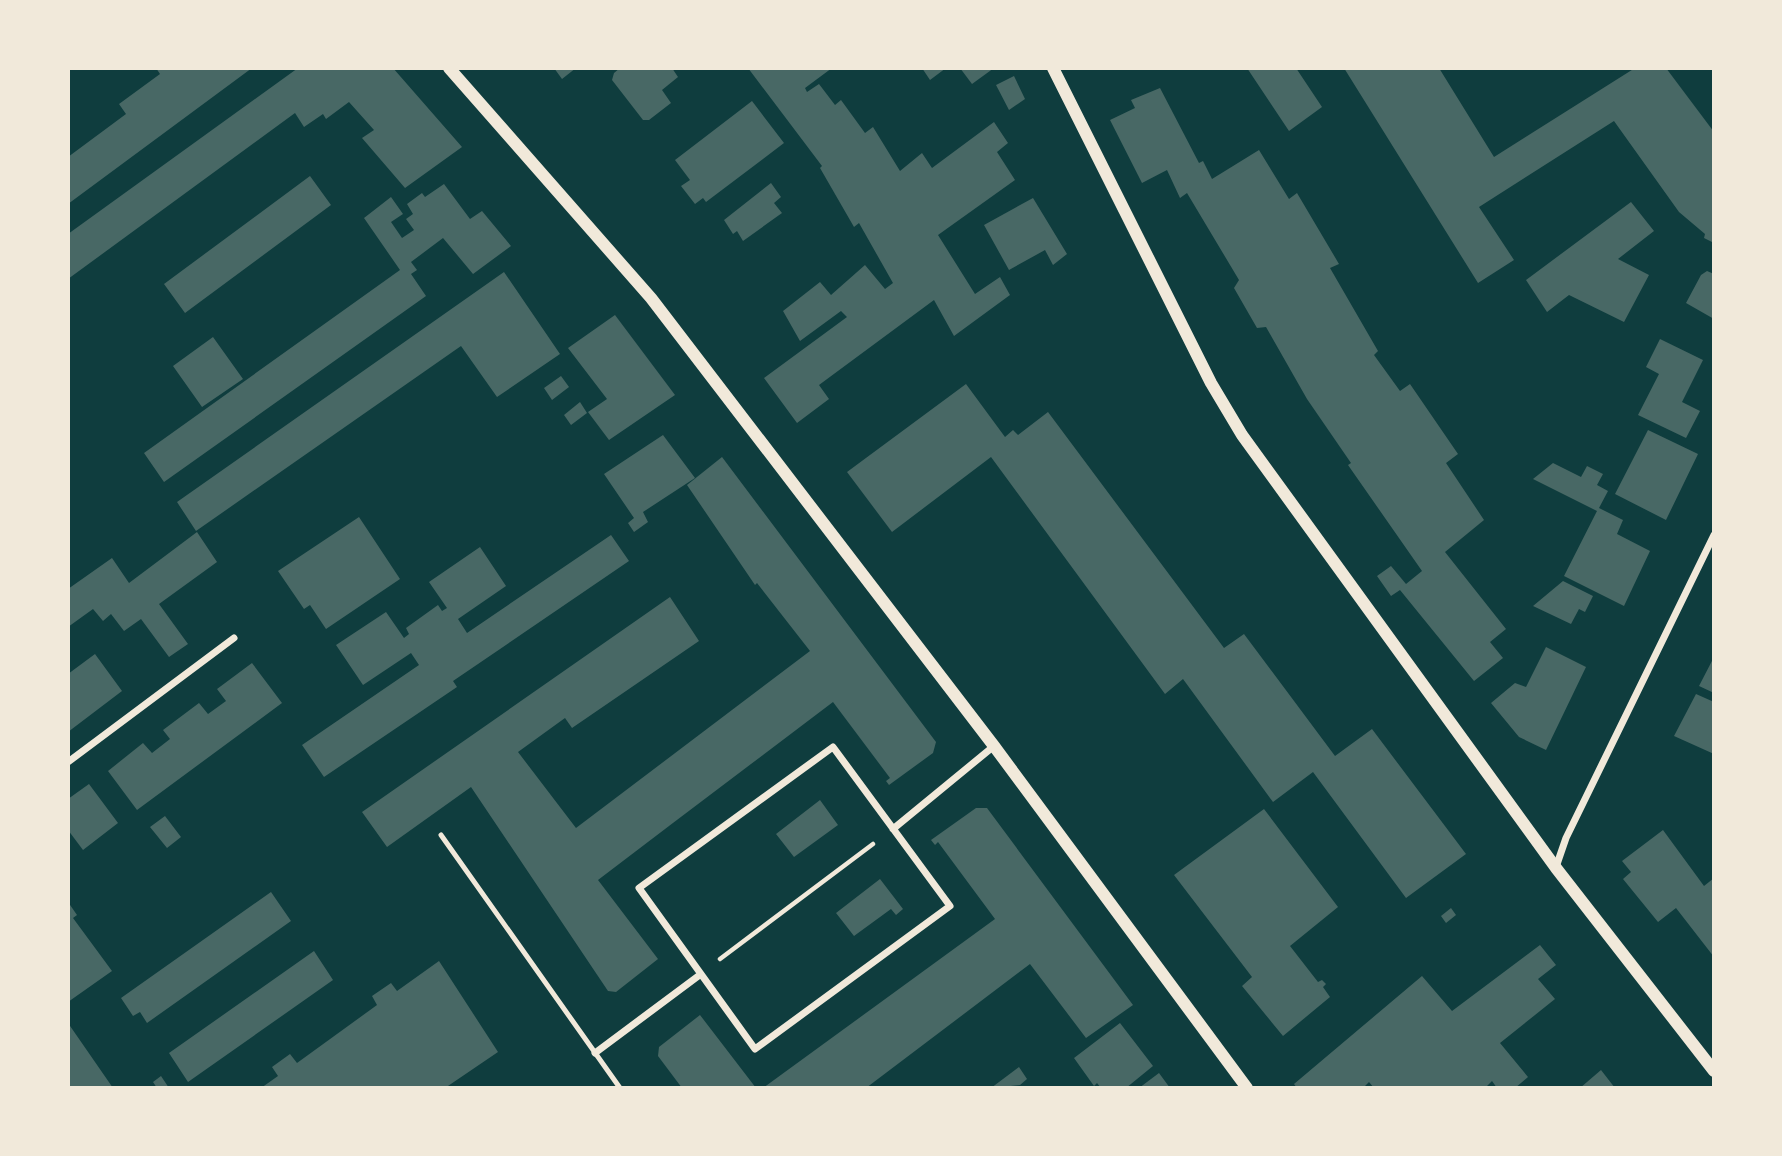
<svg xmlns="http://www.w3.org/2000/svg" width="1782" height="1156" font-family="'Roboto Serif',serif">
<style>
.building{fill:#486865}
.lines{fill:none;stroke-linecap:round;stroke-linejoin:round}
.path{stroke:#f1e9da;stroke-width:4.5}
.service{stroke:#f1e9da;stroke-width:5}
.minor{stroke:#f1e9da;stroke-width:7}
.tertiary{stroke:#f1e9da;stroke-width:12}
</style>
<rect width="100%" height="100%" fill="#0f3d3e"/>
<path class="building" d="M 156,68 L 252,68 L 68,204 L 68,157 L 126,114 L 119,104 L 160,74 Z
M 298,68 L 393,68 L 462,147 L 405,188 L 362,138 L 374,130 L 349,102 L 326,119 L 323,114 L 304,127 L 295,113 L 68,279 L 68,234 Z
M 554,68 L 576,68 L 562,79 Z
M 620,68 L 672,68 L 678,77 L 662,90 L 671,103 L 649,120 L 643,120 L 612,80 L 614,73 Z
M 748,68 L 832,68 L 805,88 L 807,92 L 819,84 L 835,105 L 841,100 L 865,133 L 873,127 L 900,171 L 922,153 L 932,168 L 994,122 L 1008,143 L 997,152 L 1015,180 L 938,235 L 975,294 L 1000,277 L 1010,295 L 954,336 L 934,300 L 819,385 L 829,399 L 797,423 L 764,378 L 847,317 L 841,311 L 800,341 L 783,311 L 820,282 L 831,295 L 865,265 L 885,289 L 893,283 L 859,223 L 854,227 L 820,168 L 822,166 Z
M 922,68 L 946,68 L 930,80 Z
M 960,68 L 994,68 L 972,84 Z
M 1247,68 L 1296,68 L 1322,107 L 1289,131 Z
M 1344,68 L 1439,68 L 1494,157 L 1635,68 L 1666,68 L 1714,132 L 1714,243 L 1704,238 L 1705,234 L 1679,212 L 1614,121 L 1479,207 L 1514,260 L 1478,283 Z
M 1014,76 L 1025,99 L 1009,110 L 996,85 Z
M 1160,88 L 1199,163 L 1203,161 L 1212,179 L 1259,150 L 1289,199 L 1297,193 L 1339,264 L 1330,268 L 1378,351 L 1374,355 L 1400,391 L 1410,384 L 1458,454 L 1446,463 L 1484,520 L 1445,552 L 1506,629 L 1490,642 L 1503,658 L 1474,681 L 1400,590 L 1391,596 L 1377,576 L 1391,566 L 1406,584 L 1422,571 L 1348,465 L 1351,463 L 1307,399 L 1266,327 L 1257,328 L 1234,288 L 1239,280 L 1187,193 L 1180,198 L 1167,170 L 1142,183 L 1110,120 L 1135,108 L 1131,100 Z
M 752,101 L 784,143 L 706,202 L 703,198 L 695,204 L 681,186 L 690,180 L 675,160 Z
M 310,176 L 331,205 L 185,313 L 164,284 Z
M 771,183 L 781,197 L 774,203 L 782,213 L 743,241 L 737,231 L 733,234 L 724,220 Z
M 444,184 L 470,219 L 482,211 L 511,246 L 473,274 L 443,238 L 411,262 L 417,270 L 411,274 L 426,296 L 164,482 L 144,453 L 400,270 L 364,218 L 391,197 L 403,214 L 391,222 L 402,238 L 414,230 L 406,219 L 413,214 L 407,204 L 422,193 L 425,197 Z
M 1033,198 L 1067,254 L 1053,265 L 1045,250 L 1009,270 L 984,225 Z
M 1631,202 L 1654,231 L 1618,259 L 1649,275 L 1624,322 L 1569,295 L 1547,312 L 1526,280 Z
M 1707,271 L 1714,274 L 1714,319 L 1686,303 L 1701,275 Z
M 504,272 L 560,354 L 497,397 L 461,346 L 196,531 L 177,502 Z
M 615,315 L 675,395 L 609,440 L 588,412 L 607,399 L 568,348 Z
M 213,337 L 243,379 L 202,407 L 173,366 Z
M 1660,339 L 1703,360 L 1682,402 L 1700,411 L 1686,438 L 1638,415 L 1659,374 L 1646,367 Z
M 561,376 L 569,387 L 552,400 L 544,388 Z
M 966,384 L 1005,437 L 1013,430 L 1018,435 L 1048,412 L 1224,648 L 1244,634 L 1335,756 L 1372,729 L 1466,854 L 1406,898 L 1313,772 L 1273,802 L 1183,679 L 1165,694 L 991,457 L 892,532 L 847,472 Z
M 580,402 L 587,413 L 571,425 L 564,415 Z
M 1648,430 L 1698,454 L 1666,520 L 1615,494 Z
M 663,435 L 695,478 L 643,512 L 648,522 L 634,532 L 628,523 L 634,518 L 604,474 Z
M 722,457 L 936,742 L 933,753 L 889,785 L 886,781 L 890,778 L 833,702 L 669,826 L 598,880 L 658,959 L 616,992 L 608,991 L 471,787 L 387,847 L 362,812 L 670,597 L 699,641 L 572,728 L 565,718 L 518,752 L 576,828 L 810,651 L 757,583 L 755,585 L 687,485 Z
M 1553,463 L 1581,477 L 1587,466 L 1603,474 L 1597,485 L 1608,491 L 1599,508 L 1623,520 L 1617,534 L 1650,551 L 1624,606 L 1564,576 L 1597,511 L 1533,479 Z
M 359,517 L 400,579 L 326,629 L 310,605 L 304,609 L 278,571 Z
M 197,532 L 217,562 L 159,604 L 188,644 L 169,657 L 141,619 L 124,631 L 111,614 L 103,621 L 93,609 L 68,627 L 68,589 L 112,558 L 129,583 Z
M 611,535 L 629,561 L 453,681 L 457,687 L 324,777 L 302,745 L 419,665 L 411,653 L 363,685 L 336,645 L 386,612 L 404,638 L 409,634 L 406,628 L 438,605 L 442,611 L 447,608 L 429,582 L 480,547 L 506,586 L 458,619 L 467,633 Z
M 1563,581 L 1593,596 L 1585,612 L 1579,609 L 1571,624 L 1533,606 Z
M 1546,647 L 1586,667 L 1546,750 L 1519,737 L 1491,703 L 1515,683 L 1526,687 Z
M 95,654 L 122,691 L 68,732 L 68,674 Z
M 1714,657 L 1714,693 L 1699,686 Z
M 252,663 L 282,703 L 137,810 L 108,771 L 143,743 L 152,753 L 170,739 L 163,730 L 199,703 L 208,714 L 226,701 L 217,689 Z
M 1696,694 L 1714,702 L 1714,754 L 1674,736 Z
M 89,784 L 118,823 L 83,850 L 68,830 L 68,799 Z
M 820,800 L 838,825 L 794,857 L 776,834 Z
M 976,808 L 987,808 L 1133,1005 L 1086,1038 L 1030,964 L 866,1088 L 763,1088 L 995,919 L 938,842 L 935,845 L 931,840 Z
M 1264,809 L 1338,907 L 1290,946 L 1318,982 L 1322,980 L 1326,984 L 1323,987 L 1330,997 L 1283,1036 L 1242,986 L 1252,977 L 1174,875 Z
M 165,816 L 181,837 L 167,848 L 150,827 Z
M 1663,830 L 1704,886 L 1714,878 L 1714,957 L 1676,908 L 1658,922 L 1623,879 L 1631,872 L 1622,861 Z
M 880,879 L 903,909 L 896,915 L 891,909 L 854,936 L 836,913 Z
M 271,892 L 291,921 L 147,1023 L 140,1012 L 133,1016 L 121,998 Z
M 68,902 L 77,915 L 73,918 L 112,971 L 68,1002 Z
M 1451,908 L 1456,915 L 1446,923 L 1441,916 Z
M 1540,945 L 1556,965 L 1538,979 L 1555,999 L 1500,1043 L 1528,1077 L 1515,1088 L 1497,1088 L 1492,1081 L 1485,1088 L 1374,1088 L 1369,1082 L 1363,1088 L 1297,1088 L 1294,1084 L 1422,976 L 1452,1011 Z
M 314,951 L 333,980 L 188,1082 L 169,1053 Z
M 439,961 L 498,1052 L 445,1088 L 261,1088 L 278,1076 L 272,1067 L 290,1054 L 297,1063 L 377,1005 L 372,996 L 391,983 L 397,991 Z
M 700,1015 L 756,1088 L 682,1088 L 658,1056 L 659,1047 Z
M 68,1023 L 113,1088 L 68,1088 Z
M 1120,1023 L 1153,1066 L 1126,1088 L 1101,1088 L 1097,1083 L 1094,1086 L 1074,1058 Z
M 1019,1067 L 1027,1079 L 1020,1085 L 991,1088 Z
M 1601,1070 L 1615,1088 L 1580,1088 Z
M 1159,1073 L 1170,1088 L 1139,1088 Z
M 161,1076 L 169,1088 L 157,1088 L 153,1082 Z"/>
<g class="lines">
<path class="path" d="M 720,959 L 873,844"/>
<path class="service" d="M 441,835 L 620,1088"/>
<path class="minor" d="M 833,747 L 950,906 L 755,1049 L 639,888 Z
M 68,762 L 234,638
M 893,829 L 994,746
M 1556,867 L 1566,838 L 1714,535
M 595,1053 L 701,974"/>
<path class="tertiary" d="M 449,68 L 651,298 L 994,746 L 1247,1088
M 1053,68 L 1211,383 L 1242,435 L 1556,868 L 1714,1071"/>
</g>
<rect width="1782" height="1156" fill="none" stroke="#f1e9da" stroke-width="140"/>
</svg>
